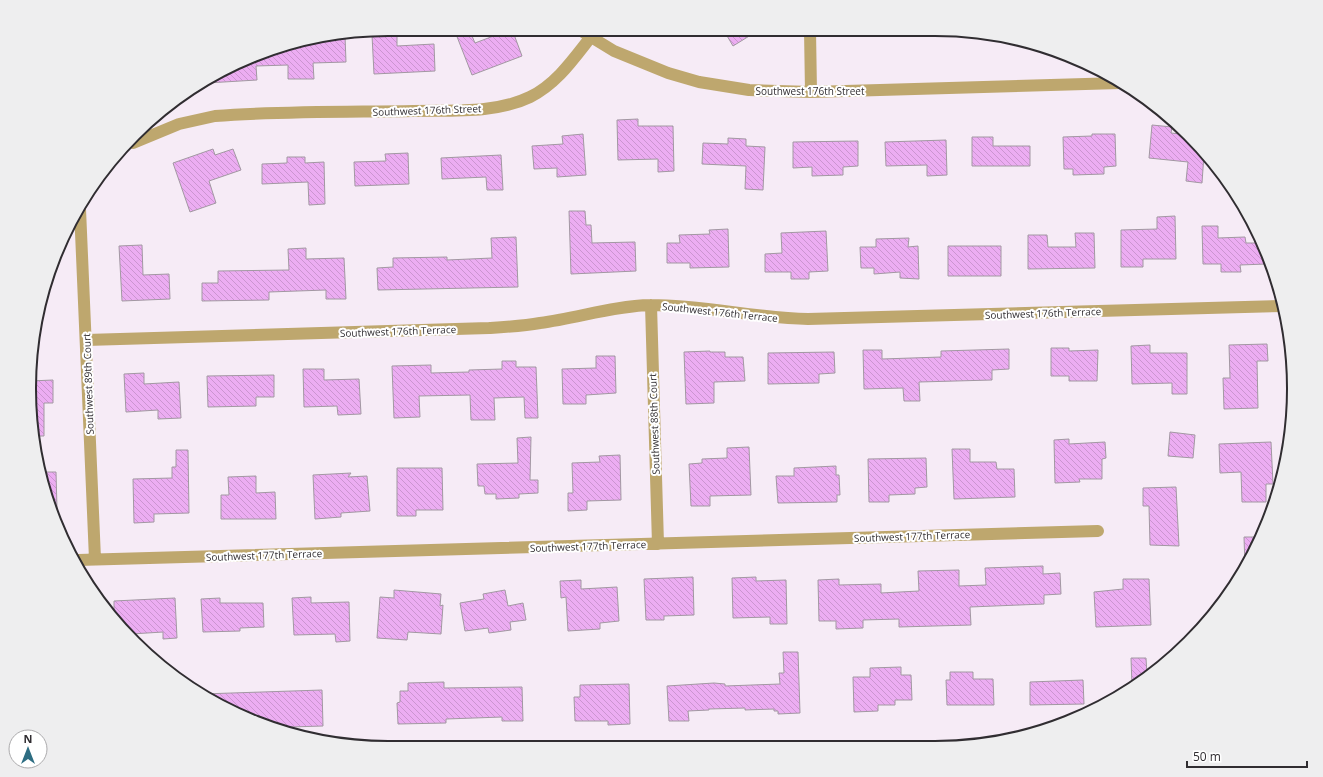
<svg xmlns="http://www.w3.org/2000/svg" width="1323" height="777" font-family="'Open Sans',sans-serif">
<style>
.building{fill:url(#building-back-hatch);stroke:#a298a2}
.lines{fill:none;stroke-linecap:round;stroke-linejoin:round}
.minor{stroke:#bea76e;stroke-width:12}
.labels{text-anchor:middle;stroke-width:4;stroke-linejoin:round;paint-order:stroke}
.street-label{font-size:10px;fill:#302d31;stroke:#fff}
.rim{fill:none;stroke:#302d31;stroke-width:2}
</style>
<defs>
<pattern id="building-back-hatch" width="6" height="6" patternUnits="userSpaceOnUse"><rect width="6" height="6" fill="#ecadf2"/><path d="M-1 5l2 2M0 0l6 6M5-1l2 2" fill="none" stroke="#cb95d0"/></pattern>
</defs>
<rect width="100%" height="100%" fill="#f6ebf6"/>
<path class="building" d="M 454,29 L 469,29 L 475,43 L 512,29 L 522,56 L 472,75 Z
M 723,29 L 739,29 L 759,30 L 733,46 Z
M 397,34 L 397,46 L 434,44 L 435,71 L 374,74 L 372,35 Z
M 345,36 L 346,62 L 313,63 L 314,79 L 288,79 L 288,65 L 256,66 L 257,80 L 207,83 L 273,48 Z
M 638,119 L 638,126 L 673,126 L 674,171 L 658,172 L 658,159 L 618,160 L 617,120 Z
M 1152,125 L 1172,127 L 1171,133 L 1189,135 L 1204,154 L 1202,183 L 1186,181 L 1188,162 L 1149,158 Z
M 583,134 L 586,175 L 557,177 L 557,168 L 534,169 L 532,146 L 563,144 L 562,136 Z
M 1092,134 L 1115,134 L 1116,166 L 1104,167 L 1104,174 L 1073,175 L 1073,169 L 1064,169 L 1063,137 L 1092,136 Z
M 972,137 L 993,137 L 993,146 L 1030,146 L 1030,166 L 972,166 Z
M 728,138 L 746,139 L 746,146 L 765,147 L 763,190 L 745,189 L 746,166 L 702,164 L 703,143 L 728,144 Z
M 946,140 L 947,175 L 927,176 L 927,165 L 886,166 L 885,142 Z
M 858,141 L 858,166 L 843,167 L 843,175 L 812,176 L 812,167 L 793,168 L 793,142 Z
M 213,149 L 215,155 L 233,149 L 241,170 L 209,181 L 216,203 L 190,212 L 173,163 Z
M 408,153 L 409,184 L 355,186 L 354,162 L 386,161 L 385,154 Z
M 501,155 L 503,190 L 487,190 L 486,177 L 442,179 L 441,158 Z
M 287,157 L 305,157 L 305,163 L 324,162 L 325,204 L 309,205 L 308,182 L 262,184 L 262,164 L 287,163 Z
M 569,211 L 585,211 L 586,225 L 591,225 L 592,243 L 635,242 L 636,271 L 571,274 Z
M 1175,216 L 1176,259 L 1143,259 L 1143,267 L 1121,267 L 1121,230 L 1157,229 L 1157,217 Z
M 1202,226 L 1218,226 L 1218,238 L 1245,237 L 1246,243 L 1262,243 L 1265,248 L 1266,264 L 1240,265 L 1241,272 L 1221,272 L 1221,264 L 1203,264 Z
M 728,229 L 729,267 L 690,268 L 690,263 L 667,263 L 667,243 L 680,243 L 679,235 L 710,234 L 709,230 Z
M 826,231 L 828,271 L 809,272 L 809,279 L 791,279 L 791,272 L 765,272 L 765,254 L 782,253 L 781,233 Z
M 1075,233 L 1094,233 L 1095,268 L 1028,269 L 1028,235 L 1047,235 L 1048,247 L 1076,247 Z
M 516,237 L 518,287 L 378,290 L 377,268 L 393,267 L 393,258 L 447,257 L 447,260 L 492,258 L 491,238 Z
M 909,238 L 908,247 L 918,246 L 919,279 L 900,278 L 900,272 L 874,274 L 874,268 L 861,268 L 860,247 L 876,247 L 876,239 Z
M 142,245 L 143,275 L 169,274 L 170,299 L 122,301 L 119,246 Z
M 948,246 L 1001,246 L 1001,276 L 948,276 Z
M 306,248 L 306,259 L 344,258 L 346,299 L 326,299 L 326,290 L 269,292 L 269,300 L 202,301 L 202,283 L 218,283 L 218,271 L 289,270 L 288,249 Z
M 1267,344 L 1268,361 L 1257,361 L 1258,408 L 1224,409 L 1223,378 L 1230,378 L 1229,345 Z
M 1150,345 L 1150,353 L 1187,353 L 1187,394 L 1172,394 L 1172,383 L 1132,384 L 1131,346 Z
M 1051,348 L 1069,348 L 1069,351 L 1098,350 L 1097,381 L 1069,381 L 1069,376 L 1051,376 Z
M 1009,349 L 1009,369 L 992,370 L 992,380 L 919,382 L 920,401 L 904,401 L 903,388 L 864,389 L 863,350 L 882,350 L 882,359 L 941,357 L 941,351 Z
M 710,351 L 710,352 L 725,352 L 725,357 L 743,357 L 745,381 L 714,382 L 714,403 L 686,404 L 684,352 Z
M 834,352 L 835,373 L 819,374 L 819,383 L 768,384 L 768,353 Z
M 596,356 L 615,356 L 616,393 L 586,395 L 586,404 L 563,404 L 562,369 L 596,368 Z
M 502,361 L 516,361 L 516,367 L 536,367 L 538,418 L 525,418 L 524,397 L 494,398 L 495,420 L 471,420 L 470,395 L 419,396 L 420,417 L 394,418 L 392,366 L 431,365 L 431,373 L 469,372 L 469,370 L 502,369 Z
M 303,369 L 324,369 L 324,380 L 359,379 L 361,414 L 338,415 L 337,406 L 304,407 Z
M 144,373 L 144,384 L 179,382 L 181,418 L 158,419 L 158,410 L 126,412 L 124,374 Z
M 274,375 L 274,397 L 256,397 L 256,406 L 208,407 L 207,376 Z
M 53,380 L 53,403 L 44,403 L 44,436 L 37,436 L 29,389 L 30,381 Z
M 1170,432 L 1195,435 L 1193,458 L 1168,456 Z
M 531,437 L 530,480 L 538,480 L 538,493 L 519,494 L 519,498 L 496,499 L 496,494 L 485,494 L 484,486 L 478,486 L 477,464 L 518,463 L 517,438 Z
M 1069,439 L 1069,444 L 1105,442 L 1106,458 L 1102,459 L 1102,479 L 1079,479 L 1080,482 L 1055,483 L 1054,440 Z
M 1271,442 L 1273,484 L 1266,484 L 1266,502 L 1242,502 L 1241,472 L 1220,473 L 1219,444 Z
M 749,447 L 751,495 L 710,496 L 710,506 L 691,506 L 689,464 L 702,463 L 702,459 L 727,458 L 727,448 Z
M 952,449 L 970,449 L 970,462 L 996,462 L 997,469 L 1014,469 L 1015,497 L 954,499 Z
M 176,450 L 188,450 L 189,513 L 154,514 L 154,522 L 134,523 L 133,479 L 172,478 L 172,467 L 176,467 Z
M 620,455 L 621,500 L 587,501 L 587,510 L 568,511 L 568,493 L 573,493 L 572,463 L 600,462 L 599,456 Z
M 926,458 L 927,487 L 915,488 L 915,494 L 889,495 L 889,502 L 869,502 L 868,459 Z
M 836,466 L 836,475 L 839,475 L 840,495 L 837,495 L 837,502 L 778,503 L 776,476 L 794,476 L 794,468 Z
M 397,468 L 442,468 L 443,510 L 416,510 L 416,516 L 397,516 Z
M 43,472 L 56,472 L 57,509 L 51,510 L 48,504 Z
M 351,473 L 348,477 L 367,476 L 370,511 L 341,513 L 341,517 L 315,519 L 313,475 Z
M 256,476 L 256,493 L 275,492 L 276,519 L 221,519 L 221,495 L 229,495 L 228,477 Z
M 1176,487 L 1179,546 L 1150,545 L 1149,506 L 1143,506 L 1143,488 Z
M 1244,537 L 1261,537 L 1245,567 Z
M 1043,566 L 1043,574 L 1060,573 L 1061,594 L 1044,595 L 1044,604 L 970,607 L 971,625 L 899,627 L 899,619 L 863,620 L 863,628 L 836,629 L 836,621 L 819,621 L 818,580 L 839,579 L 839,585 L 881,584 L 881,593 L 919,591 L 918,571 L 959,570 L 959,586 L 986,585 L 985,568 Z
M 693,577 L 694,615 L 664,616 L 664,620 L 646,620 L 644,579 Z
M 756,577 L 756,581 L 786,580 L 787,624 L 770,624 L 770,617 L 733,618 L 732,578 Z
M 1123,579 L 1149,579 L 1151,625 L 1096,627 L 1094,592 L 1123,589 Z
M 581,580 L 581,589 L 617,587 L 619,621 L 600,623 L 600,629 L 568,631 L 566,597 L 561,598 L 560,581 Z
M 394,590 L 441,594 L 440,606 L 443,605 L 441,634 L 408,632 L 407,640 L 377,638 L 380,597 L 394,598 Z
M 505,590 L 508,606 L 523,603 L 526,620 L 510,622 L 511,630 L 489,633 L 488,628 L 465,631 L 460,603 L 484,599 L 483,594 Z
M 311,597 L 311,603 L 349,602 L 350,641 L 336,642 L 335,634 L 294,635 L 292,598 Z
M 175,598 L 177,638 L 163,639 L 163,632 L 131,634 L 114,618 L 114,601 Z
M 220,598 L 220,603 L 263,603 L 264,627 L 240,628 L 240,631 L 203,632 L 201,599 Z
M 783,652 L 798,652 L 800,713 L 778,714 L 778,711 L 774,711 L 774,709 L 745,710 L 745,708 L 709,709 L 709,710 L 688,711 L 689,721 L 669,721 L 667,686 L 714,683 L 725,684 L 725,686 L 780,684 L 779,673 L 784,673 Z
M 1131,658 L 1146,658 L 1147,675 L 1132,686 Z
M 901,667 L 901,675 L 911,675 L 912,700 L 895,700 L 895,705 L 878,705 L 878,711 L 854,712 L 853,677 L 870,677 L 870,668 Z
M 950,672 L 973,672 L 973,679 L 993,679 L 994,705 L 947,705 L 946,680 L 950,680 Z
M 1083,680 L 1084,704 L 1030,705 L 1030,682 Z
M 444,682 L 444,688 L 522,687 L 523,721 L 502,721 L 502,717 L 446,719 L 446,723 L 398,724 L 397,703 L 400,702 L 400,691 L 408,691 L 408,683 Z
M 629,684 L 630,724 L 608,725 L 608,721 L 575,721 L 574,697 L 580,697 L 580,685 Z
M 322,690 L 323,726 L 290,727 L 270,728 L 202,694 Z"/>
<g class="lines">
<path class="minor" d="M 578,29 L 614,51 L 668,73 L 699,82 L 749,90 L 811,92 L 1120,83
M 810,30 L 811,92
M 133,143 L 179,124 L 215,116 C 280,111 347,112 413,111 C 451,110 495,114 530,97 C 556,84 572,61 590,38
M 80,209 L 95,559
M 651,305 L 658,544
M 86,340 L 489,328 C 506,327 524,326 540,323 C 578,318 613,306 651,305 C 704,305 756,318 808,319 L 1283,306
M 78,560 L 1098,531"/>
</g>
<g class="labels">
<g class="street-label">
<text x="810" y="95">Southwest 176th Street</text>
<text transform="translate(427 110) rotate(-2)" y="4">Southwest 176th Street</text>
<text transform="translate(720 312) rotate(6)" y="4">Southwest 176th Terrace</text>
<text transform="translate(1043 313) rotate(-2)" y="4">Southwest 176th Terrace</text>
<text transform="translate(398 331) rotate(-2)" y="4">Southwest 176th Terrace</text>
<text transform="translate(88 384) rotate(-92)" y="4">Southwest 89th Court</text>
<text transform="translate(654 424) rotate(-92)" y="4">Southwest 88th Court</text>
<text transform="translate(912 536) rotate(-2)" y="4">Southwest 177th Terrace</text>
<text transform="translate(588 546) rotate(-2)" y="4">Southwest 177th Terrace</text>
<text transform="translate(264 555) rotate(-2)" y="4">Southwest 177th Terrace</text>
</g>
</g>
<path d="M0 0H1323V777H0ZM388 36H935A352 352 0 0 1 1287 388V389A352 352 0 0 1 935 741H388A352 352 0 0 1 36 389V388A352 352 0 0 1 388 36Z" fill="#eeeeef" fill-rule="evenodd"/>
<path class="rim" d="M388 36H935A352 352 0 0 1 1287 388V389A352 352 0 0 1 935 741H388A352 352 0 0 1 36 389V388A352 352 0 0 1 388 36Z"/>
<g transform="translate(28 749)"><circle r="19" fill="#ffffff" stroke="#acabad"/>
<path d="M0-3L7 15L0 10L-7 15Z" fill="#2d6d82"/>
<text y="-6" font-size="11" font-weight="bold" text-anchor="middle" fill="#302d31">N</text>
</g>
<path d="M1187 761v6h120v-6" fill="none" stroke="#302d31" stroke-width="2"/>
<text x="1193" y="761" font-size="12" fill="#302d31" stroke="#ffffff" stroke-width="3" paint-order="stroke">50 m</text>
</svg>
